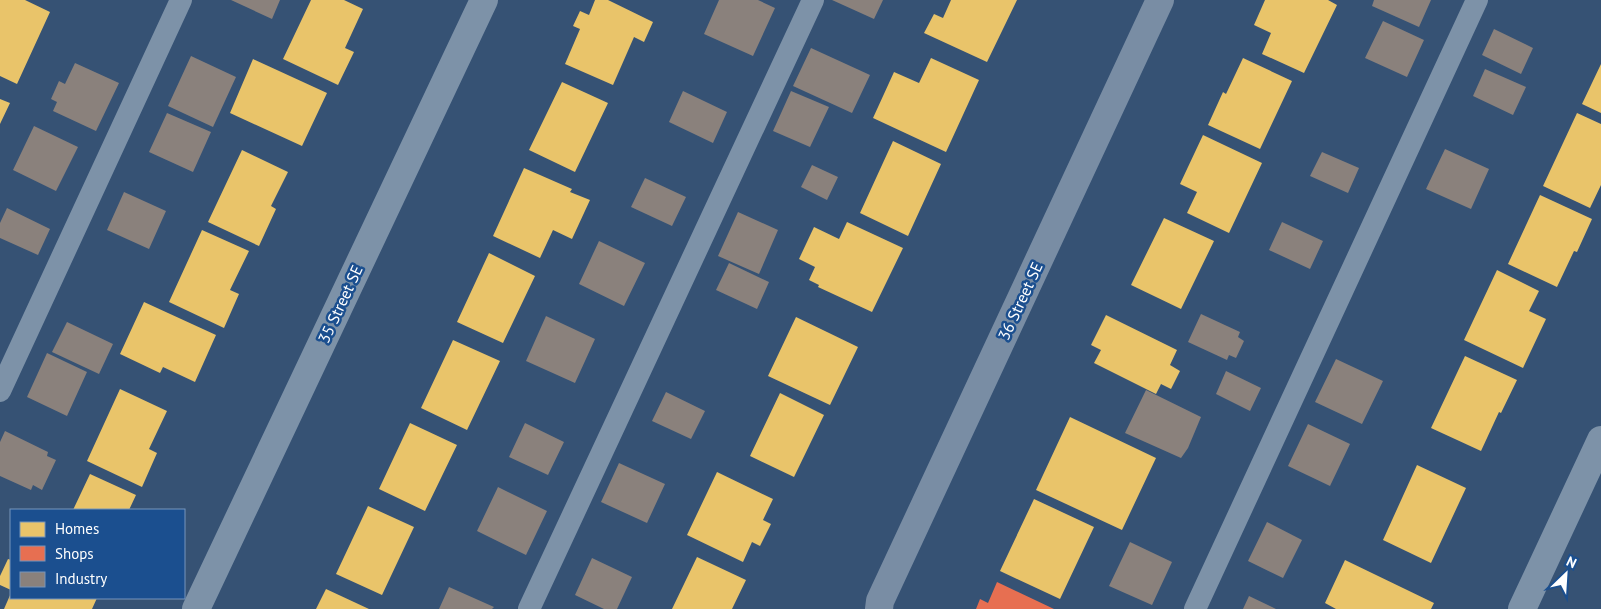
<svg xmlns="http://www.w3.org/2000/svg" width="1601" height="609" font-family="'PT Sans',sans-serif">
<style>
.homes{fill:#e9c46a}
.shops{fill:#e76f51}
.industry{fill:#8a817c}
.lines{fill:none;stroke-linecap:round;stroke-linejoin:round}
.service{stroke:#7d92a8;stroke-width:22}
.minor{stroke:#7d92a8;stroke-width:28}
.secondary{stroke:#798da4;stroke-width:28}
.labels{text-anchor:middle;stroke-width:5;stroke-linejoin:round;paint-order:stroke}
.street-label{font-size:16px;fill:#fff;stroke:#1b4f8f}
</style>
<rect width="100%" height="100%" fill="#365274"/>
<path class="homes" d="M 0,0 L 25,0 L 50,12 L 17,84 L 0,76 Z
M 311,0 L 344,0 L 363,9 L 345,48 L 354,52 L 338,85 L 283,59 Z
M 595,0 L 608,0 L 653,22 L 644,42 L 634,37 L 613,85 L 565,64 L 580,29 L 573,26 L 580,11 L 589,15 Z
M 951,0 L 1017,0 L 987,62 L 924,33 L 934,14 L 943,18 Z
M 1265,0 L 1328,0 L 1337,5 L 1304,73 L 1262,54 L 1271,33 L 1254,25 Z
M 931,58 L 979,80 L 946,152 L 873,118 L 894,72 L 919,83 Z
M 1243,58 L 1292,81 L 1260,149 L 1208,125 L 1223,92 L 1226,94 Z
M 253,59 L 327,93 L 302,146 L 230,113 Z
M 1601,64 L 1601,113 L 1582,104 Z
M 562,82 L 608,103 L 575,172 L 529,150 Z
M 0,99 L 10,103 L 0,124 Z
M 1577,113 L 1601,124 L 1601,185 L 1590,208 L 1543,186 Z
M 1203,135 L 1262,163 L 1229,233 L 1187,213 L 1197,192 L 1180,184 Z
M 893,141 L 941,164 L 908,236 L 860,213 Z
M 242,150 L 288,172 L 271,206 L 276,209 L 259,246 L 208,222 Z
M 524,168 L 572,189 L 570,192 L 590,200 L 572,239 L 553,230 L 540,258 L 493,236 Z
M 1540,195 L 1592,219 L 1577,252 L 1574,251 L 1557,287 L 1508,264 Z
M 1164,218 L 1214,241 L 1181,309 L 1131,285 Z
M 847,222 L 903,248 L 872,312 L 818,287 L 819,285 L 809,280 L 815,267 L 799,259 L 814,227 L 839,239 Z
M 202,230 L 249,251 L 230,290 L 239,294 L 224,328 L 169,302 Z
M 489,253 L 535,276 L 503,343 L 457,322 Z
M 1497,270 L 1539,291 L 1529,311 L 1546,319 L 1523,368 L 1464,340 Z
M 144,302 L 216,335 L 195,382 L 163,367 L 160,373 L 120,354 Z
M 1106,315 L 1177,350 L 1170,365 L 1180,371 L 1171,389 L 1161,384 L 1156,394 L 1094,363 L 1101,350 L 1091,345 Z
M 796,317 L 858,347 L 830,405 L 768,376 Z
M 453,340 L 500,361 L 467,430 L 421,408 Z
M 1465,356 L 1517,380 L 1501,413 L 1499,412 L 1481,451 L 1431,428 Z
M 120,389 L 167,411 L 149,449 L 157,453 L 142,487 L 87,461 Z
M 780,393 L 824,415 L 794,477 L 750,456 Z
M 1070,417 L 1156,458 L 1122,530 L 1036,490 Z
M 410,423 L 457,445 L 425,511 L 379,489 Z
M 1417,465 L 1466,488 L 1431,563 L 1383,540 Z
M 717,472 L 773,499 L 763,520 L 771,524 L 760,546 L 752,542 L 743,562 L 687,535 Z
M 90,474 L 136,495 L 129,510 L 73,510 Z
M 1034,499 L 1094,527 L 1060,599 L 1000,571 Z
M 368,506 L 414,527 L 382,595 L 336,574 Z
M 697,557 L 746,580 L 732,609 L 672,609 Z
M 8,559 L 11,560 L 11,590 L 0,585 L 0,576 Z
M 1345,560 L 1434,603 L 1431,609 L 1336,609 L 1325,603 Z
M 326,589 L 369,609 L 316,609 Z
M 11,593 L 11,598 L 97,598 L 92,609 L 4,609 Z"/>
<path class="shops" d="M 997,582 L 1054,609 L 976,609 L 980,599 L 988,603 Z"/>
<path class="industry" d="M 231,0 L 280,0 L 272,19 Z
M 719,0 L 758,0 L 775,8 L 753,56 L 704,34 Z
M 832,0 L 883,0 L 874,19 Z
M 1374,0 L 1431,0 L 1419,27 L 1372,6 Z
M 1383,21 L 1424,40 L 1407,77 L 1365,58 Z
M 1494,29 L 1533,48 L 1521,74 L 1482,55 Z
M 811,48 L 870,75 L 852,113 L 793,86 Z
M 191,56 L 236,77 L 213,127 L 168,106 Z
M 75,63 L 119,83 L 96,131 L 53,111 L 57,102 L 51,99 L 59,81 L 65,84 Z
M 1485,69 L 1526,87 L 1513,115 L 1473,96 Z
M 683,91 L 727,112 L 713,143 L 669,122 Z
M 791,91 L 829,107 L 810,147 L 773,131 Z
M 167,113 L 211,132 L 193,172 L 149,152 Z
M 34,126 L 78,147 L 56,191 L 13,170 Z
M 1445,149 L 1489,169 L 1471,209 L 1426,189 Z
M 1322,152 L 1359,168 L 1348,193 L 1310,176 Z
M 812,165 L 838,177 L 827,200 L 801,187 Z
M 645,178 L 686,197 L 672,226 L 631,207 Z
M 124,192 L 166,211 L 149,249 L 107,230 Z
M 7,208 L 50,229 L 38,255 L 0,238 L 0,223 Z
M 738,212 L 778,230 L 759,274 L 718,256 Z
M 1282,222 L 1323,241 L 1310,269 L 1269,250 Z
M 599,241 L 645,263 L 624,306 L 579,284 Z
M 729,263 L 769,282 L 757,309 L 716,290 Z
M 1201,314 L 1240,332 L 1238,337 L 1244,341 L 1236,358 L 1229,355 L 1227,360 L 1188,342 Z
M 546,316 L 595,339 L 575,383 L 526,361 Z
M 67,322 L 113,344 L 99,374 L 52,352 Z
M 47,353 L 87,372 L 67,416 L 27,397 Z
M 1336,359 L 1383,381 L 1362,424 L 1315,402 Z
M 1226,371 L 1261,388 L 1250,411 L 1216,394 Z
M 1146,390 L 1201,417 L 1188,448 L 1181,458 L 1125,433 Z
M 666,392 L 705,411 L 691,439 L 652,421 Z
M 525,423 L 564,442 L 548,475 L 509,457 Z
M 1308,424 L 1350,444 L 1330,486 L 1288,466 Z
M 5,431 L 48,452 L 47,456 L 56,460 L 42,490 L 33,485 L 31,490 L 0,476 L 0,442 Z
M 619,463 L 665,484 L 647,523 L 601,502 Z
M 498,487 L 547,511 L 526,555 L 477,531 Z
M 1267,522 L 1302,540 L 1283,578 L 1248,561 Z
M 1130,542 L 1172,562 L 1152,605 L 1109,586 Z
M 592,558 L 632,577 L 617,609 L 604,609 L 575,595 Z
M 449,587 L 494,607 L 492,609 L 439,609 Z
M 1249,596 L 1276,609 L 1243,609 Z"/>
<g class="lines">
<path class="service" d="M 0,391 L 181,0
M 529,609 L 813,0
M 1195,609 L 1477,0"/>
<path class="minor" d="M 196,609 L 484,0
M 1522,609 L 1601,440"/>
<path class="secondary" d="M 879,609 L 880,601 L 1160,0"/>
</g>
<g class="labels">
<g class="street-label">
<text transform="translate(1020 301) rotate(-65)" y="6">36 Street SE</text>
<text transform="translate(340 304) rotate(-65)" y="6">35 Street SE</text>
</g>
</g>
<rect x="10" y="509" width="175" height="90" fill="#1b4f8f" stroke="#7695bc"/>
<rect x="20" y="522" width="25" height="15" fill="#e9c46a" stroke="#7695bc"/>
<text x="55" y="534" font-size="15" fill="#ffffff">Homes</text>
<rect x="20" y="546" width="25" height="15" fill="#e76f51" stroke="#7695bc"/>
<text x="55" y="559" font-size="15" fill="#ffffff">Shops</text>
<rect x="20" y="572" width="25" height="15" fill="#8a817c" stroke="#7695bc"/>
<text x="55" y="584" font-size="15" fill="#ffffff">Industry</text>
<g transform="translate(1566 574) rotate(25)" stroke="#1b4f8f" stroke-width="4" paint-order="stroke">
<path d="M0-4L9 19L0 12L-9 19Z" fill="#ffffff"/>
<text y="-8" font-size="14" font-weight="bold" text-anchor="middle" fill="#ffffff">N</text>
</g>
</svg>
